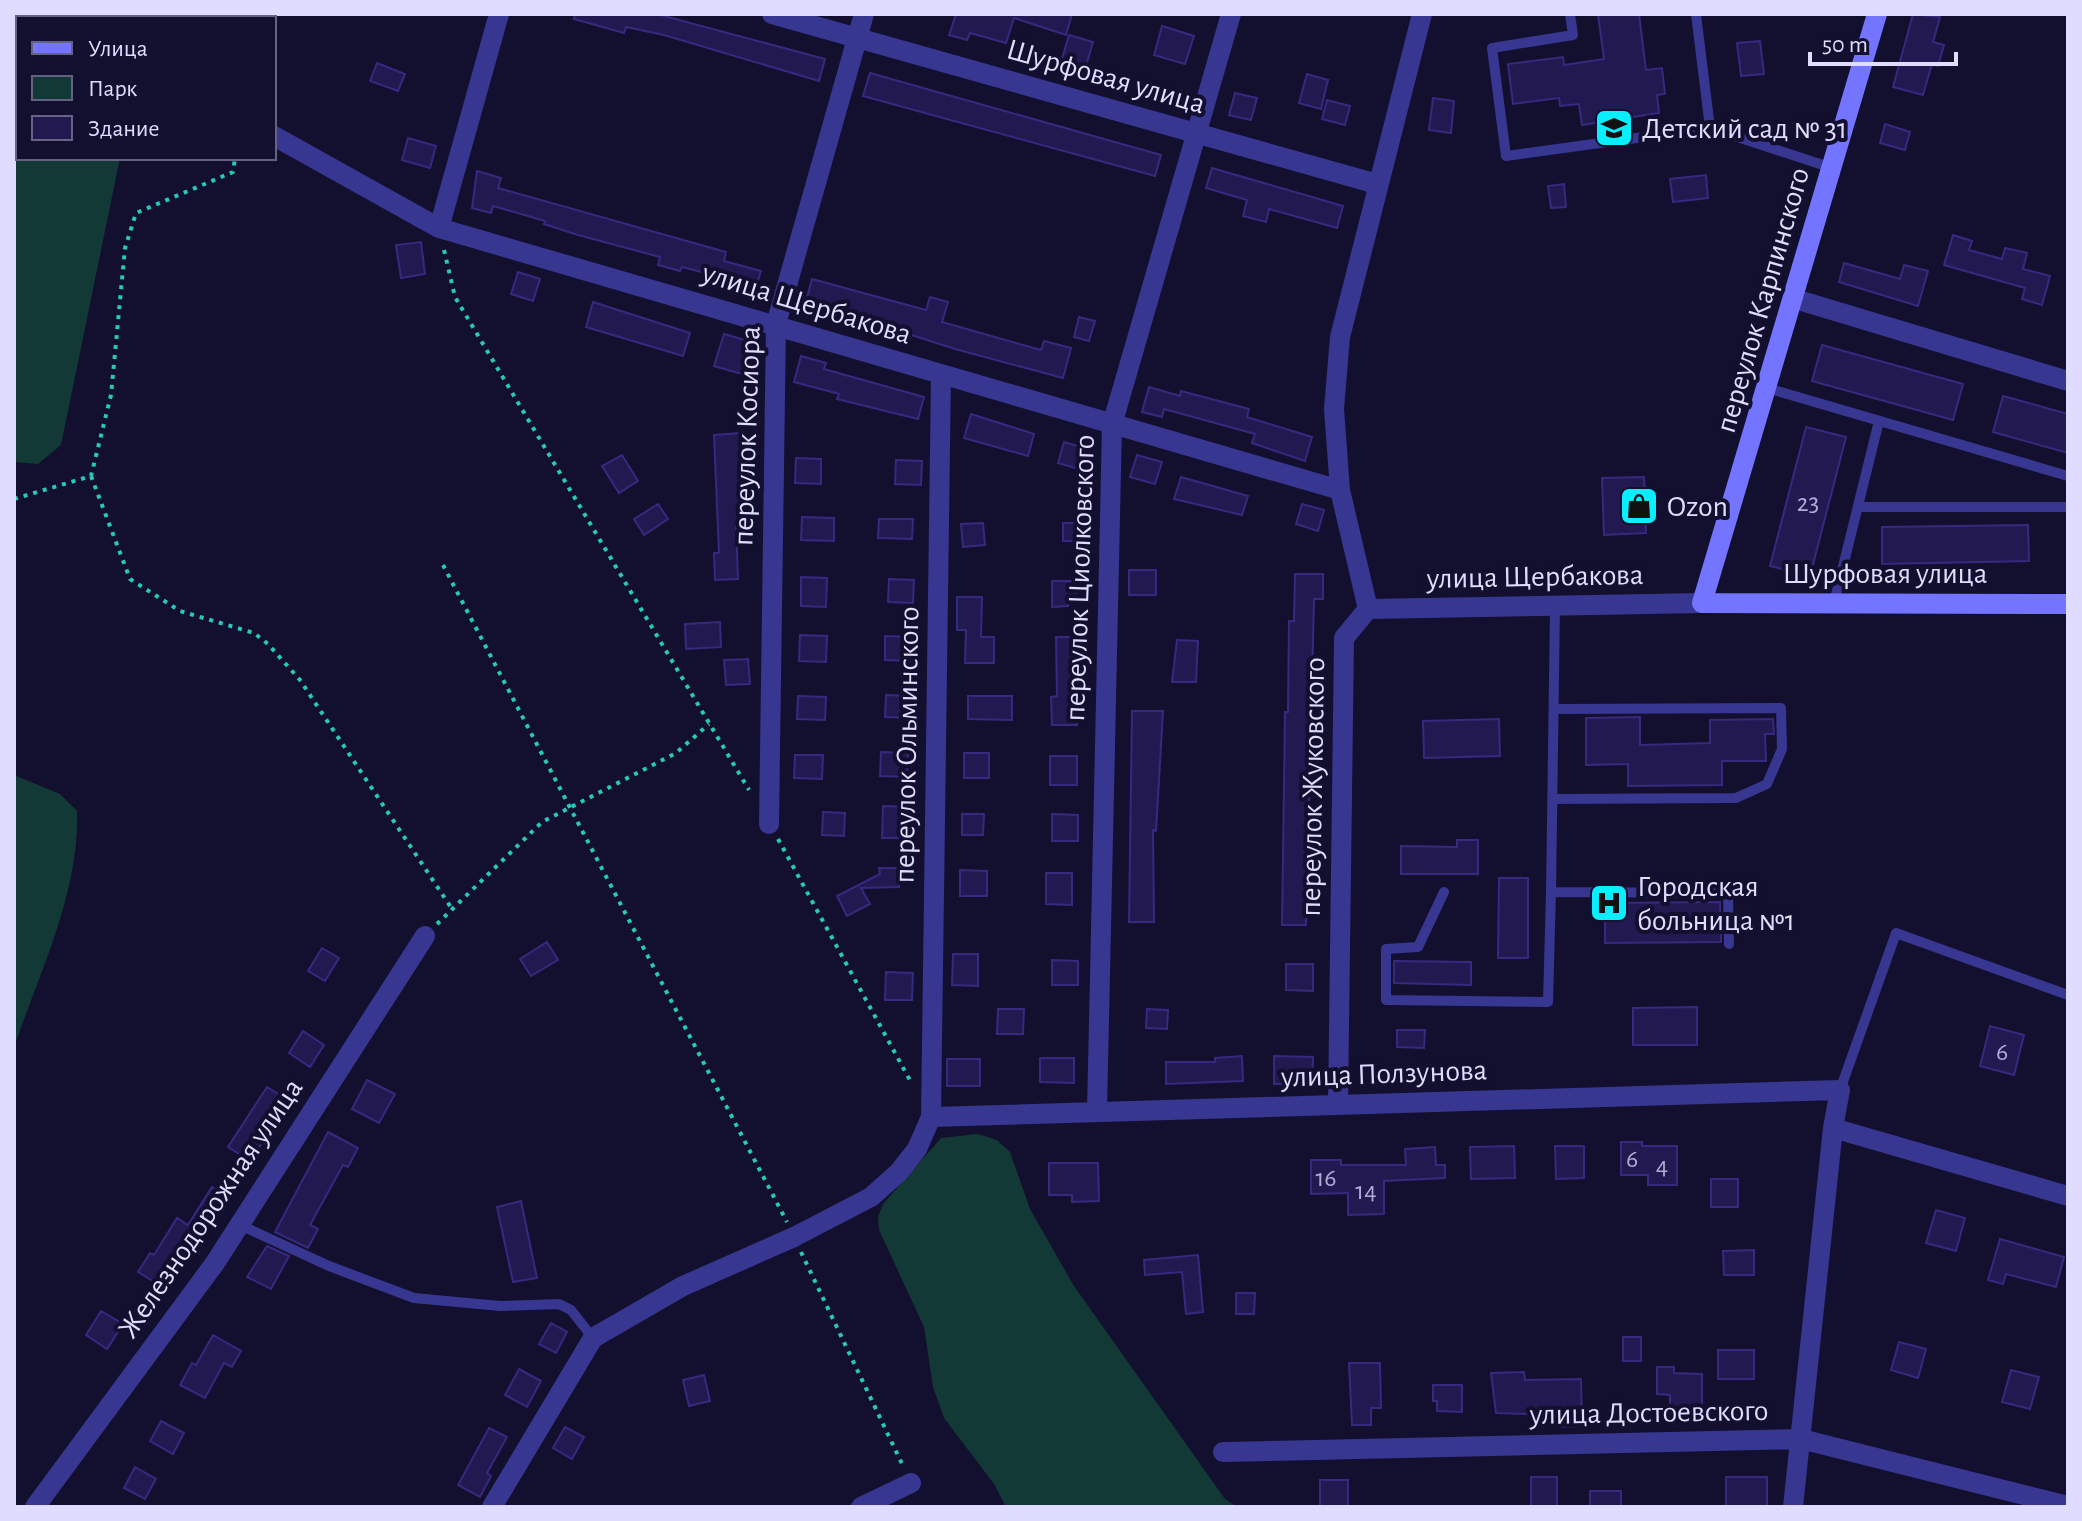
<svg xmlns="http://www.w3.org/2000/svg" width="2082" height="1521" font-family="'Alegreya Sans',sans-serif">
<style>
.green{fill:#123936}
.building{fill:#231951;stroke:#37297f;stroke-width:2}
.lines{fill:none;stroke-linecap:round;stroke-linejoin:round}
.path{stroke:#25cabb;stroke-width:4;stroke-dasharray:4 6;stroke-linecap:butt}
.lane{stroke:#373691;stroke-width:10}
.street{stroke:#373691;stroke-width:20}
.secondary{stroke:#7374ff;stroke-width:20}
.labels{text-anchor:middle;stroke-width:8;stroke-linejoin:round;paint-order:stroke}
.number-label{font-size:26px;fill:#b0abd4}
.street-label{font-size:30px;fill:#dfdcff;stroke:#130f2e}
.poi-label{font-size:30px;fill:#dfdcff;stroke:#130f2e;text-anchor:start}
</style>
<rect width="100%" height="100%" fill="#130f2e"/>
<path class="green" d="M 14,14 L 110,14 L 111,18 L 18,18 L 18,158 L 120,158 L 61,445 L 38,464 L 14,462 Z
M 14,775 L 60,794 L 77,811 C 80,891 40,972 14,1047 Z
M 978,1134 L 997,1140 L 1010,1152 L 1030,1209 L 1074,1286 L 1225,1499 L 1237,1507 L 1006,1507 L 994,1484 L 944,1418 L 933,1387 L 924,1327 L 879,1230 L 878,1217 L 883,1204 L 941,1138 Z"/>
<path class="building" d="M 575,14 L 657,14 L 825,59 L 819,81 L 664,35 L 626,27 L 624,33 L 574,19 Z
M 956,14 L 1072,14 L 1066,35 L 1014,18 L 1006,43 L 970,33 L 967,40 L 949,35 Z
M 1598,14 L 1639,14 L 1646,70 L 1662,68 L 1665,94 L 1657,95 L 1659,113 L 1582,125 L 1579,104 L 1560,106 L 1559,98 L 1513,104 L 1508,64 L 1563,57 L 1564,65 L 1604,59 Z
M 1913,14 L 1940,17 L 1933,42 L 1944,45 L 1938,66 L 1932,64 L 1923,95 L 1893,87 Z
M 1162,26 L 1194,36 L 1185,64 L 1154,55 Z
M 1069,35 L 1093,42 L 1084,73 L 1060,65 Z
M 1760,41 L 1764,74 L 1741,76 L 1737,43 Z
M 377,63 L 405,74 L 398,91 L 370,81 Z
M 870,73 L 1161,155 L 1155,176 L 863,96 Z
M 1307,74 L 1328,80 L 1321,109 L 1299,103 Z
M 1235,93 L 1257,98 L 1251,120 L 1229,115 Z
M 1433,98 L 1454,101 L 1451,133 L 1429,130 Z
M 1327,100 L 1350,106 L 1345,125 L 1322,119 Z
M 1885,124 L 1910,132 L 1905,150 L 1880,143 Z
M 408,138 L 436,146 L 430,168 L 402,160 Z
M 1212,168 L 1343,206 L 1337,228 L 1269,209 L 1266,222 L 1243,216 L 1247,200 L 1206,188 Z
M 477,171 L 501,178 L 498,188 L 726,252 L 724,261 L 761,271 L 754,294 L 730,288 L 732,280 L 682,267 L 680,271 L 658,265 L 660,257 L 578,235 L 544,224 L 545,221 L 493,206 L 491,213 L 472,208 Z
M 1706,175 L 1708,198 L 1673,202 L 1670,179 Z
M 1564,184 L 1566,207 L 1551,208 L 1548,186 Z
M 1953,235 L 1972,241 L 1969,250 L 2002,259 L 2005,248 L 2027,253 L 2023,269 L 2050,276 L 2042,305 L 2022,299 L 2025,288 L 1944,265 Z
M 421,242 L 425,274 L 401,278 L 396,245 Z
M 1844,263 L 1900,279 L 1904,265 L 1928,271 L 1918,306 L 1839,282 Z
M 518,272 L 540,279 L 533,301 L 511,294 Z
M 812,279 L 926,310 L 930,297 L 948,302 L 942,322 L 1041,350 L 1044,341 L 1071,348 L 1063,378 L 955,349 L 806,301 Z
M 593,302 L 690,333 L 683,356 L 586,327 Z
M 1079,317 L 1095,321 L 1089,341 L 1074,337 Z
M 724,334 L 752,342 L 742,374 L 714,366 Z
M 1822,345 L 1963,384 L 1953,420 L 1812,381 Z
M 801,356 L 826,363 L 824,369 L 924,397 L 918,419 L 837,399 L 839,394 L 794,382 Z
M 1149,387 L 1180,396 L 1181,391 L 1249,409 L 1247,417 L 1312,437 L 1305,461 L 1252,443 L 1255,434 L 1164,409 L 1162,417 L 1142,412 Z
M 2003,396 L 2068,414 L 2068,453 L 1993,432 Z
M 971,414 L 1034,434 L 1028,456 L 964,438 Z
M 1806,427 L 1846,437 L 1810,576 L 1770,566 Z
M 740,433 L 743,488 L 749,488 L 749,524 L 736,524 L 738,579 L 715,580 L 714,553 L 719,553 L 714,435 Z
M 1064,442 L 1091,450 L 1086,471 L 1058,463 Z
M 622,455 L 638,481 L 619,493 L 602,466 Z
M 1137,455 L 1162,462 L 1155,484 L 1130,477 Z
M 796,458 L 821,459 L 821,484 L 795,483 Z
M 896,460 L 922,461 L 921,485 L 895,484 Z
M 1181,477 L 1248,496 L 1242,515 L 1174,499 Z
M 1644,477 L 1646,533 L 1604,535 L 1602,478 Z
M 658,504 L 668,519 L 644,535 L 634,519 Z
M 1302,504 L 1324,510 L 1318,531 L 1296,524 Z
M 802,517 L 834,518 L 834,541 L 801,540 Z
M 879,519 L 913,519 L 912,539 L 878,538 Z
M 983,523 L 985,545 L 963,547 L 961,524 Z
M 1063,523 L 1086,523 L 1086,541 L 1063,541 Z
M 2028,525 L 2029,561 L 1882,564 L 1882,527 Z
M 1129,570 L 1156,570 L 1156,595 L 1129,595 Z
M 1295,574 L 1323,574 L 1323,599 L 1314,599 L 1306,925 L 1282,925 L 1285,712 L 1288,712 L 1289,621 L 1294,621 Z
M 801,577 L 827,578 L 826,607 L 801,606 Z
M 889,579 L 914,580 L 913,603 L 888,602 Z
M 1052,581 L 1076,581 L 1076,600 L 1068,600 L 1068,606 L 1052,607 Z
M 957,597 L 982,597 L 981,637 L 994,637 L 994,663 L 965,663 L 966,630 L 957,630 Z
M 720,622 L 721,647 L 686,649 L 685,624 Z
M 800,635 L 827,636 L 826,662 L 799,661 Z
M 885,636 L 911,637 L 910,661 L 885,660 Z
M 1056,637 L 1077,637 L 1077,725 L 1052,725 L 1051,697 L 1057,696 Z
M 1177,640 L 1198,641 L 1196,682 L 1172,682 Z
M 748,659 L 750,684 L 726,685 L 724,660 Z
M 886,695 L 911,696 L 910,718 L 885,717 Z
M 798,696 L 826,697 L 825,720 L 797,719 Z
M 968,696 L 1012,696 L 1012,720 L 968,719 Z
M 1132,711 L 1163,711 L 1156,831 L 1153,830 L 1154,922 L 1129,922 Z
M 1640,717 L 1640,745 L 1710,743 L 1710,720 L 1773,719 L 1774,734 L 1765,734 L 1766,761 L 1722,761 L 1722,785 L 1628,786 L 1628,764 L 1586,765 L 1586,718 Z
M 1499,719 L 1500,756 L 1424,758 L 1423,721 Z
M 881,752 L 908,753 L 907,777 L 880,776 Z
M 964,753 L 989,753 L 989,778 L 964,778 Z
M 795,755 L 823,755 L 822,779 L 794,778 Z
M 1050,756 L 1077,756 L 1077,785 L 1050,785 Z
M 883,806 L 909,807 L 908,838 L 882,838 Z
M 823,812 L 845,813 L 844,836 L 822,835 Z
M 962,814 L 984,814 L 983,835 L 962,835 Z
M 1052,814 L 1078,815 L 1078,841 L 1052,841 Z
M 1457,840 L 1478,840 L 1478,874 L 1401,874 L 1401,846 L 1457,847 Z
M 879,868 L 899,868 L 899,887 L 861,888 L 870,904 L 847,916 L 837,896 L 880,874 Z
M 960,870 L 987,871 L 987,896 L 960,896 Z
M 1046,873 L 1072,873 L 1072,905 L 1046,904 Z
M 1499,878 L 1528,878 L 1528,958 L 1498,958 Z
M 1720,902 L 1721,942 L 1605,943 L 1605,903 Z
M 547,942 L 558,960 L 531,976 L 520,959 Z
M 322,948 L 339,958 L 325,981 L 308,971 Z
M 953,954 L 978,954 L 978,986 L 952,985 Z
M 1052,960 L 1078,961 L 1078,985 L 1052,985 Z
M 1394,961 L 1471,962 L 1471,985 L 1394,983 Z
M 1286,964 L 1313,964 L 1313,991 L 1286,990 Z
M 886,972 L 913,973 L 912,1000 L 885,1000 Z
M 1697,1007 L 1697,1045 L 1633,1045 L 1633,1008 Z
M 998,1009 L 1024,1009 L 1023,1034 L 997,1034 Z
M 1147,1009 L 1168,1010 L 1167,1029 L 1146,1028 Z
M 1990,1026 L 2024,1035 L 2014,1075 L 1980,1066 Z
M 1397,1030 L 1425,1030 L 1424,1048 L 1397,1047 Z
M 303,1031 L 324,1045 L 310,1067 L 289,1053 Z
M 1242,1056 L 1243,1081 L 1166,1084 L 1166,1062 L 1215,1062 L 1215,1058 Z
M 1274,1056 L 1313,1057 L 1312,1084 L 1274,1084 Z
M 1040,1058 L 1074,1058 L 1074,1083 L 1040,1082 Z
M 947,1059 L 980,1059 L 980,1086 L 947,1086 Z
M 367,1080 L 395,1094 L 379,1123 L 352,1109 Z
M 267,1087 L 290,1101 L 250,1161 L 228,1147 Z
M 328,1132 L 358,1148 L 348,1167 L 343,1165 L 310,1225 L 318,1229 L 308,1248 L 275,1232 Z
M 1621,1142 L 1642,1142 L 1642,1146 L 1677,1146 L 1677,1185 L 1648,1185 L 1648,1175 L 1621,1175 Z
M 1514,1146 L 1515,1178 L 1471,1179 L 1470,1147 Z
M 1555,1146 L 1584,1146 L 1584,1178 L 1556,1179 Z
M 1435,1147 L 1436,1165 L 1445,1165 L 1445,1178 L 1384,1181 L 1384,1214 L 1348,1215 L 1348,1193 L 1311,1194 L 1311,1160 L 1341,1160 L 1341,1165 L 1406,1165 L 1405,1149 Z
M 1049,1163 L 1098,1163 L 1099,1201 L 1072,1202 L 1072,1195 L 1049,1195 Z
M 1711,1179 L 1738,1179 L 1738,1207 L 1711,1207 Z
M 212,1187 L 229,1198 L 217,1217 L 213,1214 L 164,1288 L 138,1272 L 150,1253 L 154,1255 L 177,1218 L 188,1225 Z
M 521,1201 L 537,1278 L 513,1282 L 497,1207 Z
M 1936,1210 L 1965,1218 L 1956,1251 L 1926,1243 Z
M 2000,1239 L 2064,1257 L 2056,1287 L 2006,1274 L 2003,1284 L 1988,1280 Z
M 267,1246 L 289,1256 L 271,1289 L 247,1277 Z
M 1754,1250 L 1754,1275 L 1724,1275 L 1723,1251 Z
M 1198,1255 L 1203,1312 L 1186,1314 L 1182,1272 L 1145,1275 L 1144,1260 Z
M 1236,1293 L 1255,1293 L 1254,1314 L 1236,1314 Z
M 101,1311 L 123,1324 L 107,1349 L 86,1335 Z
M 551,1323 L 567,1332 L 556,1353 L 539,1344 Z
M 213,1335 L 241,1351 L 232,1367 L 224,1363 L 205,1398 L 180,1385 L 192,1363 L 196,1365 Z
M 1623,1337 L 1641,1337 L 1641,1361 L 1623,1361 Z
M 1899,1342 L 1926,1349 L 1918,1378 L 1891,1370 Z
M 1718,1350 L 1754,1350 L 1754,1379 L 1718,1379 Z
M 1349,1363 L 1380,1363 L 1381,1408 L 1371,1408 L 1371,1425 L 1352,1425 Z
M 1657,1367 L 1674,1367 L 1674,1373 L 1702,1374 L 1702,1408 L 1670,1408 L 1670,1395 L 1657,1394 Z
M 519,1369 L 541,1381 L 527,1407 L 505,1395 Z
M 2011,1370 L 2039,1377 L 2030,1409 L 2002,1402 Z
M 1524,1372 L 1525,1380 L 1581,1379 L 1582,1426 L 1561,1427 L 1561,1415 L 1496,1413 L 1491,1373 Z
M 704,1375 L 710,1401 L 689,1406 L 683,1380 Z
M 1433,1385 L 1462,1385 L 1462,1412 L 1437,1411 L 1437,1401 L 1433,1401 Z
M 161,1421 L 184,1433 L 173,1454 L 150,1441 Z
M 565,1427 L 584,1437 L 572,1459 L 553,1448 Z
M 489,1428 L 507,1437 L 487,1473 L 491,1476 L 480,1497 L 458,1485 Z
M 135,1467 L 156,1479 L 145,1499 L 124,1488 Z
M 1531,1477 L 1557,1477 L 1557,1507 L 1531,1507 Z
M 1726,1477 L 1767,1477 L 1767,1507 L 1726,1507 Z
M 1320,1480 L 1348,1480 L 1348,1507 L 1320,1507 Z
M 1590,1491 L 1621,1491 L 1621,1507 L 1590,1507 Z"/>
<g class="lines">
<path class="path" d="M 214,14 L 215,18
M 444,250 L 455,297 L 749,790
M 91,476 L 130,579 L 180,611 L 254,633 L 268,644 L 300,680 L 452,909
M 14,499 L 91,476 L 111,395 L 125,248 L 136,213 L 233,172 L 235,158
M 443,565 L 787,1222
M 778,839 L 912,1084
M 437,924 L 542,822 L 676,753 L 709,724
M 801,1252 L 904,1468"/>
<path class="lane" d="M 1570,14 L 1573,35 L 1492,48 L 1506,156 L 1710,128
M 1696,14 L 1710,128 L 1832,168
M 1767,388 L 2068,476
M 1858,507 L 2068,507
M 1834,603 L 1879,421
M 1555,606 L 1551,892 L 1728,893 L 1729,944
M 1553,799 L 1736,798 L 1767,784 L 1782,749 L 1781,708 L 1554,709
M 1444,892 L 1418,947 L 1386,949 L 1386,1000 L 1548,1002 L 1551,892
M 1840,1090 L 1896,933 L 2068,995
M 240,1225 L 329,1266 L 414,1298 L 500,1306 L 559,1304 L 571,1310 L 593,1338"/>
<path class="street" d="M 772,14 L 1377,184
M 274,136 L 439,228 L 1340,490
M 439,228 L 499,14
M 1795,299 L 2068,381
M 1368,609 L 1702,603
M 769,824 L 776,324 L 864,14
M 1338,1105 L 1344,638 L 1368,609 L 1340,490 L 1334,409 L 1340,337 L 1422,14
M 1097,1112 L 1112,425 L 1231,14
M 931,1117 L 1840,1090 L 1833,1128 L 1793,1507
M 1833,1128 L 2068,1196
M 1223,1452 L 1801,1439 L 2068,1506
M 35,1507 L 215,1263 L 425,936
M 492,1507 L 593,1338 L 683,1286 L 794,1237 L 871,1197 L 899,1172 L 917,1149 L 931,1117 L 941,374
M 861,1507 L 911,1483"/>
<path class="secondary" d="M 1877,14 L 1702,603 L 2068,604"/>
</g>
<defs>
<symbol id="school-square" viewBox="-11 -11 22 22"><rect x="-9" y="-9" width="18" height="18" rx="4" fill="#08eeff" stroke="#130f2e"/><path d="M0-5L7-2L0 1L-7-2ZM-4 1L0 2.5L4 1V4Q0 6-4 4Z" fill="#111"/></symbol>
<symbol id="shop-square" viewBox="-11 -11 22 22"><rect x="-9" y="-9" width="18" height="18" rx="4" fill="#08eeff" stroke="#130f2e"/><path d="M-5-2.5h2.3a2.7 3.5 0 0 1 5.4 0H5L5.5 6h-11ZM-1.5-2.5h3a1.5 2.3 0 0 0-3 0Z" fill="#111"/></symbol>
<symbol id="hospital-square" viewBox="-11 -11 22 22"><rect x="-9" y="-9" width="18" height="18" rx="4" fill="#08eeff" stroke="#130f2e"/><path d="M-5-5h3v3.5h4V-5h3V5h-3V1.5h-4V5h-3Z" fill="#111"/></symbol>
</defs>
<g fill-rule="evenodd">
<use href="#school-square" x="1592" y="106" width="44" height="44"/>
<use href="#shop-square" x="1617" y="484" width="44" height="44"/>
<use href="#hospital-square" x="1587" y="881" width="44" height="44"/>
</g>
<g class="labels">
<g class="number-label">
<text x="1808" y="511">23</text>
<text x="2002" y="1060">6</text>
<text x="1632" y="1167">6</text>
<text x="1662" y="1174">4</text>
<text x="1326" y="1186">16</text>
<text x="1366" y="1199">14</text>
</g>
<g class="street-label">
<text transform="translate(1106 76) rotate(16)" y="10">Шурфовая улица</text>
<text transform="translate(1762 300) rotate(-74)" y="10">переулок Карпинского</text>
<text transform="translate(807 303) rotate(17)" y="10">улица Щербакова</text>
<text transform="translate(746 436) rotate(-88)" y="10">переулок Косиора</text>
<text x="1885" y="583">Шурфовая улица</text>
<text transform="translate(1535 576) rotate(-1)" y="10">улица Щербакова</text>
<text transform="translate(1079 578) rotate(-88)" y="10">переулок Циолковского</text>
<text transform="translate(906 745) rotate(-89)" y="10">переулок Ольминского</text>
<text transform="translate(1312 787) rotate(-89)" y="10">переулок Жуковского</text>
<text transform="translate(1384 1073) rotate(-2)" y="10">улица Ползунова</text>
<text transform="translate(210 1208) rotate(-56)" y="10">Железнодорожная улица</text>
<text transform="translate(1649 1412) rotate(-1)" y="10">улица Достоевского</text>
</g>
<g class="poi-label">
<text x="1642" y="138">Детский сад № 31</text>
<text x="1667" y="516">Ozon</text>
<text x="1637" y="896">Городская<tspan x="1637" dy="34">больница №1</tspan></text>
</g>
</g>
<rect width="2082" height="1521" fill="none" stroke="#dfdcff" stroke-width="32"/>
<rect x="16" y="16" width="260" height="144" fill="#130f2e" stroke="#656182" stroke-width="2"/>
<rect x="32" y="42" width="40" height="12" fill="#7374ff" stroke="#656182" stroke-width="2"/>
<text x="88" y="56" font-size="24" fill="#dfdcff">Улица</text>
<rect x="32" y="76" width="40" height="24" fill="#123936" stroke="#656182" stroke-width="2"/>
<text x="88" y="96" font-size="24" fill="#dfdcff">Парк</text>
<rect x="32" y="116" width="40" height="24" fill="#231951" stroke="#656182" stroke-width="2"/>
<text x="88" y="136" font-size="24" fill="#dfdcff">Здание</text>
<path d="M1810 52v12h146v-12" fill="none" stroke="#dfdcff" stroke-width="4"/>
<text x="1822" y="52" font-size="24" fill="#dfdcff" stroke="#130f2e" stroke-width="6" paint-order="stroke">50 m</text>
</svg>
